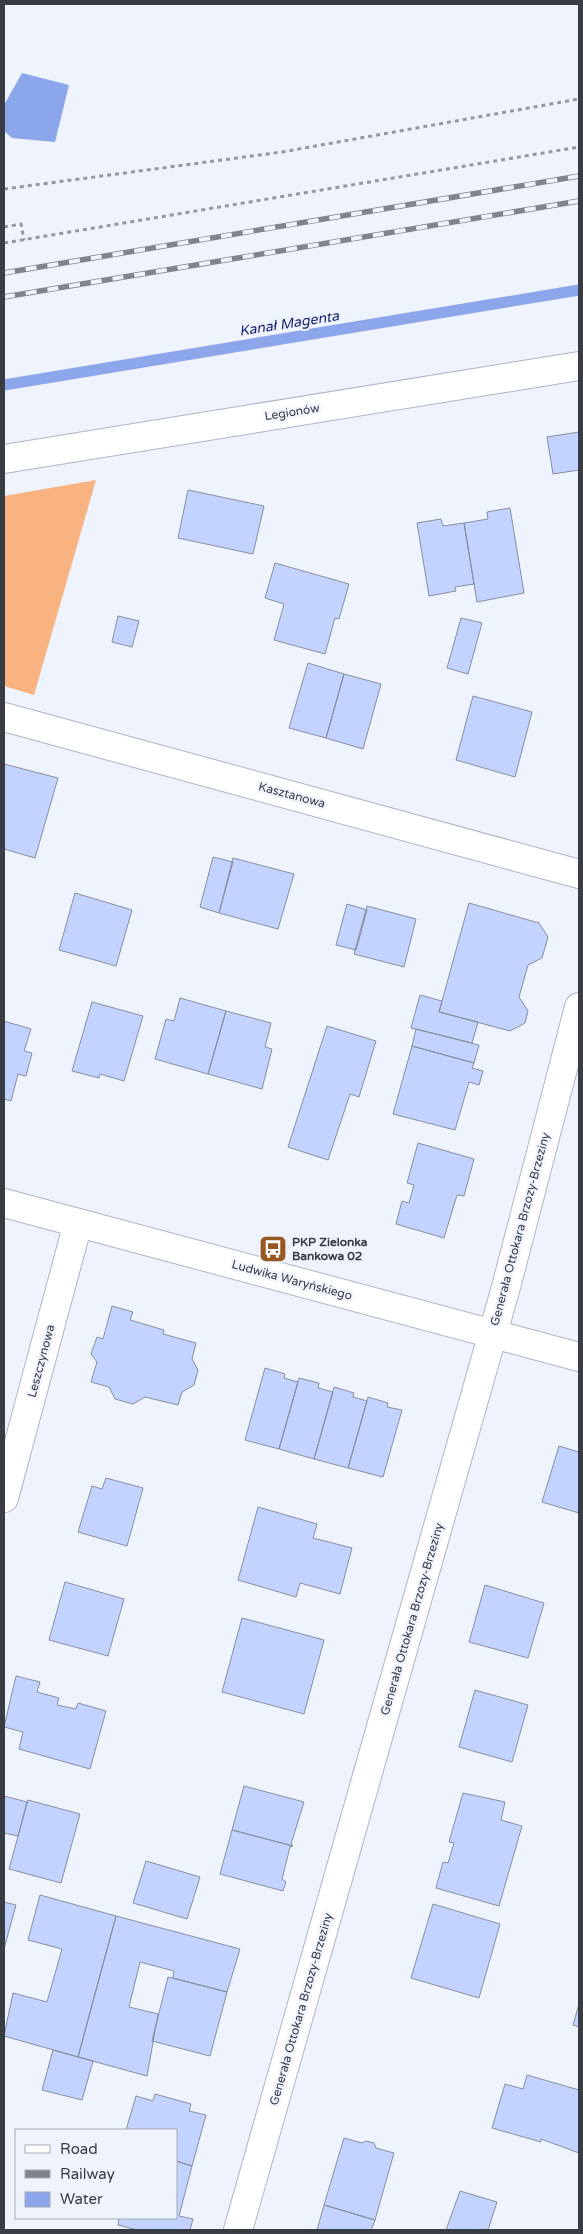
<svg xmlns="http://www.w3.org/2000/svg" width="583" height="2234" font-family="'Varela Round',sans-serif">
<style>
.forest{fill:#f8b380}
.water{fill:#8ba6eb}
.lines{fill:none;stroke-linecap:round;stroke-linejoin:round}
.stream{stroke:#8ba6eb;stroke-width:11}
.building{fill:#c1d3fe;stroke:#878e9d}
.street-casing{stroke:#aeb4c4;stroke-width:30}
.path{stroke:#94979f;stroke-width:3;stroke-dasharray:4 4;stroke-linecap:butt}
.street{stroke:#fff;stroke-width:28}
.rail-casing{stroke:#81848c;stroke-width:5.5}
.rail{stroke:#eff3fd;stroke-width:4;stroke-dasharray:11;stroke-linecap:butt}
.labels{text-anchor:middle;stroke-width:4.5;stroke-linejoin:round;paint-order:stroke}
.street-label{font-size:12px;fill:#393c42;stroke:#eff3fd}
.poi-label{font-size:12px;font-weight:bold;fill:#393c42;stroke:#eff3fd;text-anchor:start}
.water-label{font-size:14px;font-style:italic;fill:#0f1f6c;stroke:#eff3fd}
</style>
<rect width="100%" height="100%" fill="#eff3fd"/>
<path class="forest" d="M 96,480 L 34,695 L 4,686 L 4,496 Z"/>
<path class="water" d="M 22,73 L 69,85 L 55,142 L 12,138 L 4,131 L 4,105 Z"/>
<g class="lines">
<path class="stream" d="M 4,385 L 579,290"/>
</g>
<path class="building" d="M 579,432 L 579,470 L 553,474 L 547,437 Z
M 188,490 L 264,506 L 253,554 L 178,538 Z
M 510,508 L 524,593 L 477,602 L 464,523 L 488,519 L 487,512 Z
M 441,519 L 443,526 L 464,523 L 474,584 L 455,587 L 456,591 L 429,596 L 417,523 Z
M 275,563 L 349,584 L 339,619 L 335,618 L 325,654 L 274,640 L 284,604 L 265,598 Z
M 118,616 L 139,621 L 132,647 L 112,642 Z
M 461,618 L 482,623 L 468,674 L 447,668 Z
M 308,663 L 344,674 L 326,738 L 289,728 Z
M 344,674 L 381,684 L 363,749 L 326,738 Z
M 473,696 L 532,712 L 515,777 L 456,760 Z
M 4,764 L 58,778 L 35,858 L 4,849 Z
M 213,857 L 233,862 L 219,913 L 200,907 Z
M 233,858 L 294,874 L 278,929 L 219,913 Z
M 75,893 L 132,910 L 116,966 L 59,950 Z
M 469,903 L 539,923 L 548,937 L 542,958 L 528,965 L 519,997 L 528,1011 L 525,1023 L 510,1031 L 439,1012 Z
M 347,904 L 367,910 L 356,950 L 336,945 Z
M 367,906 L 416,919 L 404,967 L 354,954 Z
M 420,995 L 442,1001 L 439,1012 L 478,1022 L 472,1043 L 411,1028 Z
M 180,998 L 226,1011 L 208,1074 L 155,1059 L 166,1019 L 174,1021 Z
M 92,1002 L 143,1016 L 124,1081 L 100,1074 L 99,1078 L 72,1071 Z
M 226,1011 L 271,1023 L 265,1047 L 272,1049 L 262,1089 L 208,1074 Z
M 4,1021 L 31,1029 L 24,1051 L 32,1053 L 26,1076 L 18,1074 L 11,1101 L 4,1099 Z
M 327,1026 L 376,1041 L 359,1097 L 350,1094 L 328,1160 L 288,1147 Z
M 416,1029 L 479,1045 L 474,1063 L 412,1046 Z
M 412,1046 L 474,1063 L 472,1068 L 483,1071 L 479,1085 L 469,1082 L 455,1130 L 393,1114 Z
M 418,1143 L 474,1159 L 464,1196 L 457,1195 L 444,1238 L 396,1224 L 402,1201 L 409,1203 L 414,1185 L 407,1183 Z
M 112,1306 L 133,1312 L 130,1320 L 164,1330 L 163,1334 L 196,1343 L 192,1359 L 198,1370 L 194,1385 L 182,1392 L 178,1405 L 145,1397 L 133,1404 L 115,1399 L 109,1387 L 91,1382 L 97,1362 L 91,1354 L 97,1337 L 103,1339 Z
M 265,1368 L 285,1374 L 284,1378 L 298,1382 L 279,1449 L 245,1440 Z
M 299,1378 L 319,1383 L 318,1388 L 333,1392 L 314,1459 L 279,1449 Z
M 334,1387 L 354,1393 L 353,1397 L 367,1401 L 348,1468 L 314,1459 Z
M 368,1397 L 388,1403 L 387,1407 L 402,1410 L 383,1477 L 348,1468 Z
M 559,1446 L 579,1452 L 579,1513 L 542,1502 Z
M 106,1478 L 143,1488 L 127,1546 L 78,1532 L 92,1486 L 102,1489 Z
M 258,1507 L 317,1524 L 313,1538 L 352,1548 L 340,1594 L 300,1583 L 296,1597 L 238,1580 Z
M 65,1582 L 124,1599 L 108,1656 L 49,1640 Z
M 485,1585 L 544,1603 L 528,1658 L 469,1642 Z
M 242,1618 L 324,1640 L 304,1714 L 222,1692 Z
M 16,1676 L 40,1682 L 37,1692 L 59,1698 L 57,1705 L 76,1709 L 78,1703 L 106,1711 L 90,1769 L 19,1749 L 23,1732 L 4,1727 Z
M 475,1690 L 528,1705 L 512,1762 L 459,1747 Z
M 244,1786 L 304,1802 L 291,1844 L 293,1846 L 232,1830 Z
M 463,1793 L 505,1802 L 501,1820 L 522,1826 L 499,1906 L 436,1888 L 443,1862 L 448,1863 L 454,1843 L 449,1842 Z
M 4,1796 L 27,1802 L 18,1836 L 4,1833 Z
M 28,1800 L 80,1814 L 61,1883 L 9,1869 Z
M 232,1830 L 293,1846 L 290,1847 L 282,1879 L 286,1882 L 283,1891 L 220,1874 Z
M 146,1861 L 200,1877 L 187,1919 L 133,1903 Z
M 40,1895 L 116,1916 L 78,2057 L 4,2036 L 13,1993 L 47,2002 L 62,1949 L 28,1940 Z
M 4,1902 L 16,1905 L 4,1949 Z
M 433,1904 L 500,1924 L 479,1998 L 411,1978 Z
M 116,1916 L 240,1949 L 227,1992 L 173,1978 L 174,1971 L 140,1962 L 129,2007 L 158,2014 L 147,2076 L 78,2057 Z
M 168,1977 L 227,1992 L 210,2056 L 152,2041 Z
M 579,2004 L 579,2027 L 573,2025 Z
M 53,2050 L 93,2061 L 82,2100 L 42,2090 Z
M 527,2075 L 579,2090 L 579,2153 L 541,2139 L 541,2142 L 492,2128 L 505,2084 L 523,2089 Z
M 155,2094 L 191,2104 L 189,2111 L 206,2115 L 192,2166 L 176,2161 L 176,2130 L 126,2130 L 136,2096 L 153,2101 Z
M 344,2138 L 362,2143 L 366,2141 L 374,2143 L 376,2148 L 394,2153 L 375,2220 L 324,2205 Z
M 176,2161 L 192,2166 L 179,2216 L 193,2219 L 190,2230 L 137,2230 L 118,2225 L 119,2218 L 176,2218 Z
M 460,2191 L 497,2202 L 488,2230 L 446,2230 Z
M 324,2205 L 375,2220 L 371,2230 L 317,2230 Z"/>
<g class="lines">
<defs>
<path id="street" d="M 4,459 L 579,366
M 4,717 L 579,874
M 4,1203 L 579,1357
M 4,1498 L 78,1223
M 238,2230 L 506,1287 L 579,1007"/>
</defs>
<use href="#street" class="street-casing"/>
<path class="path" d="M 4,189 L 282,152 L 579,99
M 4,227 L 21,224 L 24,240
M 4,243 L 579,147"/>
<use href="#street" class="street"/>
<defs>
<path id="rail" d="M 4,273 L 579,176
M 4,297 L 579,201"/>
</defs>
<use href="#rail" class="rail-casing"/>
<use href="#rail" class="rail"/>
</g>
<defs>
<symbol id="bus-square" viewBox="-11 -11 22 22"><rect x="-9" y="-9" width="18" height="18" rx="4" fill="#985821" stroke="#eff3fd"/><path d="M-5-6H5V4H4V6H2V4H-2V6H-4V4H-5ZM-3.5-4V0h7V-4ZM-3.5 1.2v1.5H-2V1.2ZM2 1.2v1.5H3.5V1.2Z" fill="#fff"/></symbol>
</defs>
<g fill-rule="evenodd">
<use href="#bus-square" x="257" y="1233" width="32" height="32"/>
</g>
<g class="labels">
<g class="street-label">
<text transform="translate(292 412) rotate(-9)" y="4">Legionów</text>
<text transform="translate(292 795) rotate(15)" y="4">Kasztanowa</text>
<text transform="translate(520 1229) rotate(-75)" y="4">Generała Ottokara Brzozy-Brzeziny</text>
<text transform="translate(292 1280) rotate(15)" y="4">Ludwika Waryńskiego</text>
<text transform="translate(41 1361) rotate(-75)" y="4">Leszczynowa</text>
<text transform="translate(412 1619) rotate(-74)" y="4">Generała Ottokara Brzozy-Brzeziny</text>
<text transform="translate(301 2009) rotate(-74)" y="4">Generała Ottokara Brzozy-Brzeziny</text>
</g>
<g class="poi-label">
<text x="292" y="1246">PKP Zielonka<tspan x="292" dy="14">Bankowa 02</tspan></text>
</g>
<g class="water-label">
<text transform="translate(289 323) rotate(-9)" y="5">Kanał Magenta</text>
</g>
</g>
<rect width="583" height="2234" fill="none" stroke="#393c42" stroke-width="10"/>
<rect x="15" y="2129" width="162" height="90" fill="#eff3fd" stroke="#a6aab2"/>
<rect x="25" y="2145" width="25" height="8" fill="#ffffff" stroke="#a6aab2"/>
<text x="60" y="2154" font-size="15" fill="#393c42">Road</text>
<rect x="25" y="2170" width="25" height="8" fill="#81848c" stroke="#a6aab2"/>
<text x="60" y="2179" font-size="15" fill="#393c42">Railway</text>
<rect x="25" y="2192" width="25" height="15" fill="#8ba6eb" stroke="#a6aab2"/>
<text x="60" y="2204" font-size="15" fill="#393c42">Water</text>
</svg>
